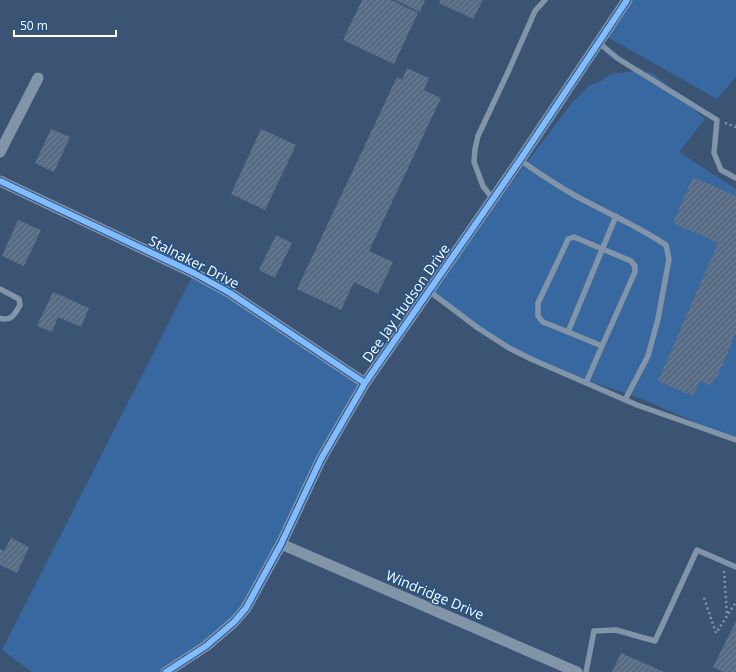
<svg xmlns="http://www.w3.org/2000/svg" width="736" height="672" font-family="'Open Sans',sans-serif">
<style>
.green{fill:#3868a0}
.building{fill:url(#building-hatch)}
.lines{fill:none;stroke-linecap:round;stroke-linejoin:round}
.path{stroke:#8294a7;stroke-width:2.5;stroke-dasharray:2 3;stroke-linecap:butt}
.service{stroke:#8294a7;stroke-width:5.5}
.minor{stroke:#8294a7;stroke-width:11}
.cycleway-casing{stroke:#24518a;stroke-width:8}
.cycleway{stroke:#80bcff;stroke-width:6}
.labels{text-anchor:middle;stroke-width:3;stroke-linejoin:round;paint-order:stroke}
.street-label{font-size:14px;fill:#fff;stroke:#24518a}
</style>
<defs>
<pattern id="building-hatch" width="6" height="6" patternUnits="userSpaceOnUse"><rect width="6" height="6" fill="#586c85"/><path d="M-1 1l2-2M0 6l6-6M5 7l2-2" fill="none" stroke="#718297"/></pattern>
</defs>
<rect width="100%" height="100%" fill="#3b5473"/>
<path class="green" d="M 627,0 L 736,0 L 736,77 L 717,99 L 604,35 Z
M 634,71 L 653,73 L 705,119 L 679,152 L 736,189 L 736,440 L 642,399 L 563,372 L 509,348 L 429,291 L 572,103 L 590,85 L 601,81 L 611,74 Z
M 194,273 L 365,383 L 246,608 L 166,672 L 32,672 L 2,650 Z"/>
<path class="building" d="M 362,0 L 391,0 L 418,13 L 394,64 L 343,40 Z
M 395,0 L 425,0 L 420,12 Z
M 440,0 L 483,0 L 473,19 L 439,3 Z
M 407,68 L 429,78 L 424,90 L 441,98 L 369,251 L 393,262 L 378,294 L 354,282 L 341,310 L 297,289 L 397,77 L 402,80 Z
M 51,129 L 70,137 L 54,172 L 35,163 Z
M 261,129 L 296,145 L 265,210 L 231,194 Z
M 693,177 L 736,196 L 736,333 L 717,377 L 716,376 L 711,386 L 700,381 L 693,396 L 658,381 L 718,243 L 673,223 Z
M 18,220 L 41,230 L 24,266 L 2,256 Z
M 276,235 L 292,243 L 275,278 L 259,270 Z
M 53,292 L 89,308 L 81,327 L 58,317 L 52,332 L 37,326 Z
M 11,538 L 29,547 L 17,573 L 0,565 L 0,549 L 4,551 Z
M 736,621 L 736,672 L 723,672 L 713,667 Z
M 621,653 L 664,672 L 612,672 Z"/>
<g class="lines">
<path class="path" d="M 725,123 L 736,127
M 724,571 L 727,614
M 704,598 L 716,633 L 736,602"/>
<path class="service" d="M 598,42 L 617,58 L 717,120 L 714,153 L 721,170 L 736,178
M 520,160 C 537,172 555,184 574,195 C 605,212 636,225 666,245 L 669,259 L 658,319 L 648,356 L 625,400
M 492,198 L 483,186 L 474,162 L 475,149 L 478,136 L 509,70 L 535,11 L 545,0
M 0,289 L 19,299 L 20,305 C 15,314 11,322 0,318
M 429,291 L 478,328 L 509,348 L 531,359 L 637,405 L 736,440
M 568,332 L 543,322 L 538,316 L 538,303 L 566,244 L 568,239 L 574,237 L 631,261 L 635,266 L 635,272 L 602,346
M 586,383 L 602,346 L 568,332 L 616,216
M 586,672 L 594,631 L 616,630 L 655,641 L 697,550 L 736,567"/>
<path class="minor" d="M 0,152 L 38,78
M 0,181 L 194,273 L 230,293 L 365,383
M 281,544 L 577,672
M 166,672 L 206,646 L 234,622 L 246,608 L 281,544 L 321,459 L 365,383 L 520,160 L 627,0"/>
<defs>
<path id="cycleway" d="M 0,181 L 194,273 L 230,293 L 365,383
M 166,672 L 206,646 L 234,622 L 246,608 L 281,544 L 321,459 L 365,383 L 520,160 L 627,0"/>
</defs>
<use href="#cycleway" class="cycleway-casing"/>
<use href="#cycleway" class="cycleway"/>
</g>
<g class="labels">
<g class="street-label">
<text transform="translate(194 262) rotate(27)" y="5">Stalnaker Drive</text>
<text transform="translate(406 303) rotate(-55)" y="5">Dee Jay Hudson Drive</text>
<text transform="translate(435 595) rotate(23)" y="5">Windridge Drive</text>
</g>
</g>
<path d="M14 30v6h102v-6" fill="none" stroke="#ffffff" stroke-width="2"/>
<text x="20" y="30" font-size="12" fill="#ffffff" stroke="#24518a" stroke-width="3" paint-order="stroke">50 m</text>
</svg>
